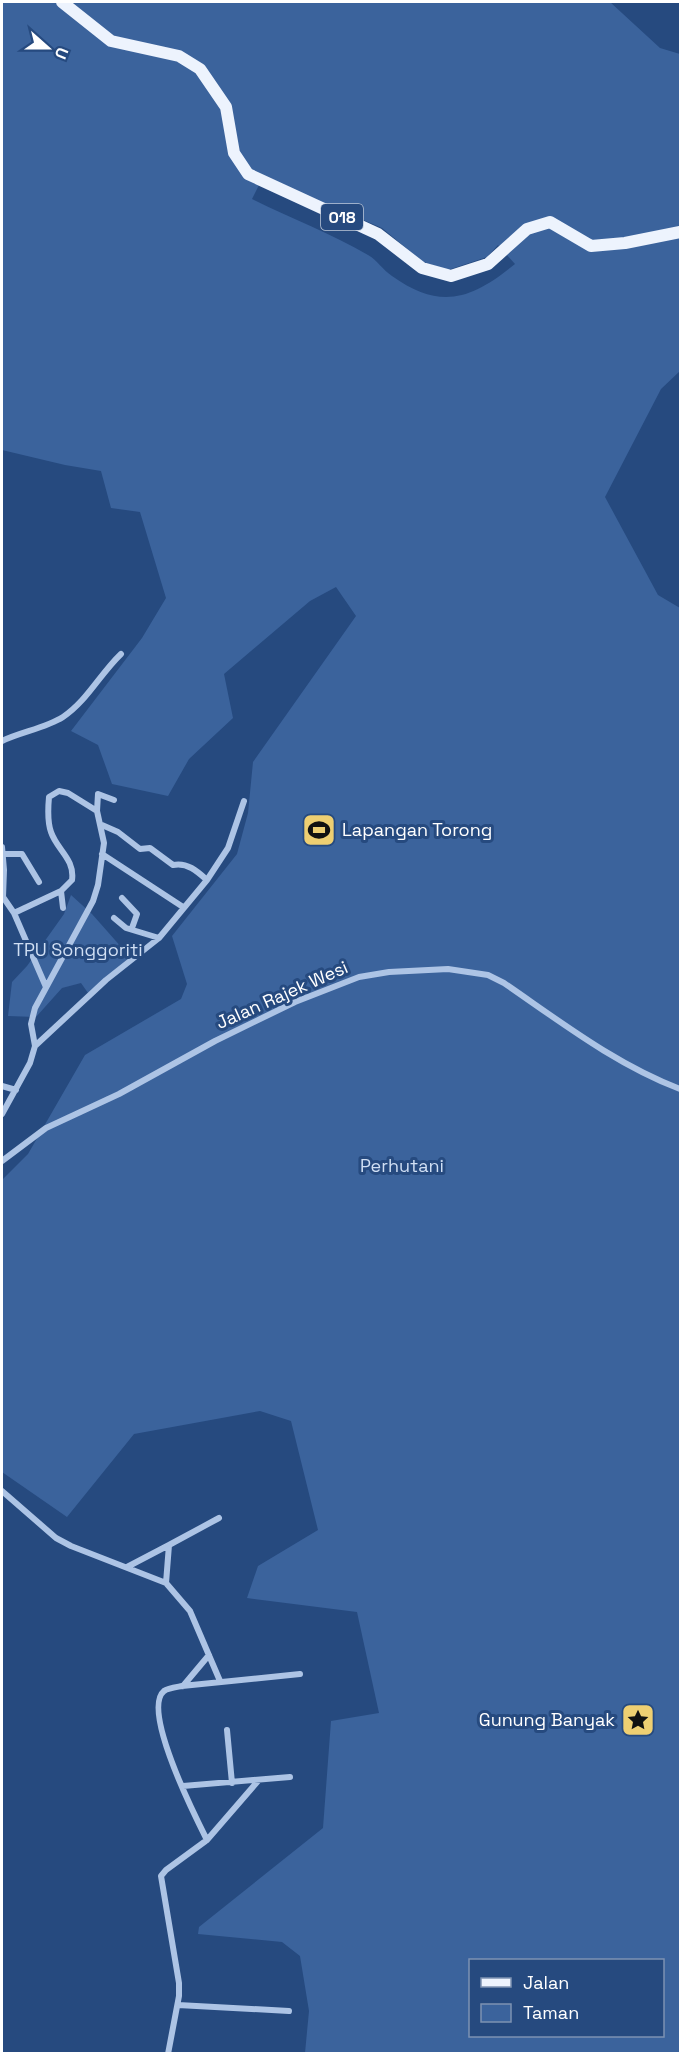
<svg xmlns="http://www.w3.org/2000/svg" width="682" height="2055" font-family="'Space Grotesk',sans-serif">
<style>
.green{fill:#3b639c;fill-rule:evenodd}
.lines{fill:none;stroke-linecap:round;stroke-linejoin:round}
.minor{stroke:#adc4e5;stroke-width:6}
.primary{stroke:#edf3fd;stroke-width:12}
.labels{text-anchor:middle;stroke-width:6;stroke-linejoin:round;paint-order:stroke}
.shield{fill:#264a7f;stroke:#bec9d9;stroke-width:1.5}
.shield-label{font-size:16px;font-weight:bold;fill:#fff}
.poi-label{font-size:18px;fill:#fff;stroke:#264a7f;text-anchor:start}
.park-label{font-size:18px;fill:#d0dff4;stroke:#264a7f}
.street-label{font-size:18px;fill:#fff;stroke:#264a7f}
</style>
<rect width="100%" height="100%" fill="#264a7f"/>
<path class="green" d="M 2,2 L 610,2 L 660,48 L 680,54 L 680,371 L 661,389 L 605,497 L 658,595 L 680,608 L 680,2053 L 305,2053 L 309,2011 L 300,1956 L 282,1942 L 198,1934 L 199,1927 L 323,1828 L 331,1721 L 379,1713 L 357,1612 L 247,1598 L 258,1566 L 318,1530 L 291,1421 L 260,1411 L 134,1434 L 67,1517 L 2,1472 L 2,1180 L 28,1154 L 85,1055 L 181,999 L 187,984 L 172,936 L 237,854 L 248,813 L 253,762 L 356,616 L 336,587 L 310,601 L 224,674 L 233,718 L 189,759 L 168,796 L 112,784 L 98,745 L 71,731 L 142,638 L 166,598 L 140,512 L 111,508 L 101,471 L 65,465 L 2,450 ZM 263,177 L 382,228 L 423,262 L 448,270 L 487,257 L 498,245 L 515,264 C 472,299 441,311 392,276 C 383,270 377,260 368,255 C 331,233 289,218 252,199 ZM 470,1960 L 662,1960 L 662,2036 L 470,2036 Z
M 71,895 L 92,914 L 130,957 L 88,993 L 81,983 L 62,988 L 36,1017 L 8,1016 L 12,982 L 27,966 L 64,914 Z"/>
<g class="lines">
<path class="minor" d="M 2,741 C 20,732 46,728 63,717 C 87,701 100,674 121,654
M 97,811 L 98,794 L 114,800
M 2,847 L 4,870 L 3,897 L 14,913 L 46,987
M 3,854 L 22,854 L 39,882
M 102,854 L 183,907
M 207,880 L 228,848 L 244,801
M 61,891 L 63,908
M 122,898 L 137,914 L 132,928
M 14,913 L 61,891 L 72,880 C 75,859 57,850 51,832 C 47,821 48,808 49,797 L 59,791 L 68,793 L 97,811 L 104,843 L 98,885 L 93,901 L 35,1008 L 31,1024 L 35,1046
M 114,918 L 126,928 L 159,938
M 2,1086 L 16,1090
M 2,1114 L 30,1063 L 35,1046 L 106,980 L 159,938 L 207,880 C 197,871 187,862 173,865 L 150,848 L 140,849 L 118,832 L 102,825
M 2,1161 L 46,1128 L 119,1094 L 215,1041 L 295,1002 L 359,977 L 389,972 L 448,969 L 488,975 L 504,983 C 561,1022 615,1064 680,1089
M 2,1491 L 56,1538 L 71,1546 L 166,1583 L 190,1611 L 220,1681
M 169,1545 L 219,1518
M 127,1567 L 169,1545 L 166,1583
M 183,1686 L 209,1655
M 227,1730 L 232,1783
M 183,1786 L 290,1777
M 207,1840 L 258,1781
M 178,2005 L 289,2011
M 168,2054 L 179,1996 L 179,1983 L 161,1876 L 166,1870 L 207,1840 C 196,1818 141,1710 164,1691 C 168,1688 177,1687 182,1686 L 300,1674"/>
<path class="primary" d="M 62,2 L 111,41 L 179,56 L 200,69 L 226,107 L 234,153 L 248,174 L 378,234 L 422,268 L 451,276 L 488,264 L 527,229 L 550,222 L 591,246 L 625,243 L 680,232"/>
</g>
<defs>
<symbol id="stadium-square" viewBox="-11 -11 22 22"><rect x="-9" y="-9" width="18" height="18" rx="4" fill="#eecf72" stroke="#264a7f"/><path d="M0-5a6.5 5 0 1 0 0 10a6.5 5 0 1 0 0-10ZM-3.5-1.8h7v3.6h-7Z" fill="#111"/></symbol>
<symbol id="sight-square" viewBox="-11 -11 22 22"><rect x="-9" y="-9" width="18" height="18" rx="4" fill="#eecf72" stroke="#264a7f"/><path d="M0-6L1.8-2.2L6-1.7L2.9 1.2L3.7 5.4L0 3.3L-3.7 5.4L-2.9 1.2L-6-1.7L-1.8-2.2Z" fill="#111"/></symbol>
</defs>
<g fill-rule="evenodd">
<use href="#stadium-square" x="300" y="811" width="38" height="38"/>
<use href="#sight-square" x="619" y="1701" width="38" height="38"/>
</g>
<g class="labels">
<rect class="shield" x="321" y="204" width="42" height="26" rx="4.5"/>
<g class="shield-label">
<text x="342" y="223">018</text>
</g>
<g class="poi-label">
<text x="342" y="836">Lapangan Torong</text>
<text x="615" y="1726" text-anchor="end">Gunung Banyak</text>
</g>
<g class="park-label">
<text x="78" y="956">TPU Songgoriti</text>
<text x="402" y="1172">Perhutani</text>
</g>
<g class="street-label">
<text transform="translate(282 995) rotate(-24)" y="6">Jalan Rajek Wesi</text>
</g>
</g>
<rect width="682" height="2055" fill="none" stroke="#ffffff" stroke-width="6"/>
<rect x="469" y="1959" width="195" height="78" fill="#264a7f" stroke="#7d92b2" stroke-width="1.5"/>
<rect x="481" y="1978" width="30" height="9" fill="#edf3fd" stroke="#7d92b2" stroke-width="1.5"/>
<text x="523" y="1989" font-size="18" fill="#ffffff">Jalan</text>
<rect x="481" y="2004" width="30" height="18" fill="#3b639c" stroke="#7d92b2" stroke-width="1.5"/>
<text x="523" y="2019" font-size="18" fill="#ffffff">Taman</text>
<g transform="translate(48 48) rotate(111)" stroke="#264a7f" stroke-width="4.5" paint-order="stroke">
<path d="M0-4.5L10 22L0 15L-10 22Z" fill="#ffffff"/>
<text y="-9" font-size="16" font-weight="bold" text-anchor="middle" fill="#ffffff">U</text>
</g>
</svg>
